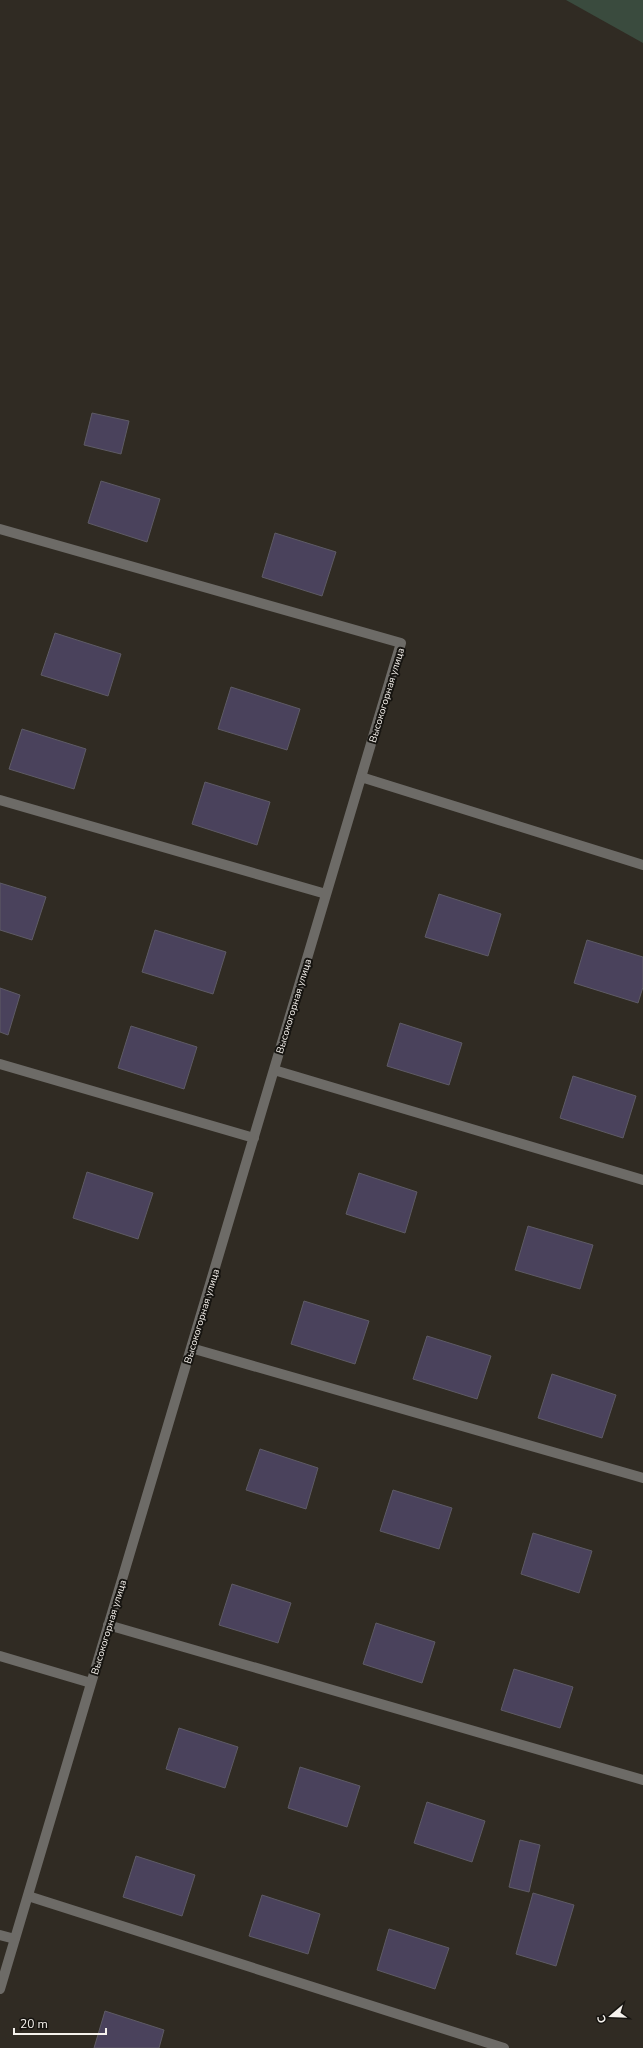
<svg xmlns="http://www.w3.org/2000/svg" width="643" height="2048" font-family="'Nunito Sans',sans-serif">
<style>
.green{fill:#3a4b3e}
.building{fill:#4a425c;stroke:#5e5b65}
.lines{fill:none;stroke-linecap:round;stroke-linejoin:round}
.minor{stroke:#6d6b67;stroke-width:10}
.labels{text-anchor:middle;stroke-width:4;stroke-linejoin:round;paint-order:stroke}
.street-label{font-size:10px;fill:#f6f2ed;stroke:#161410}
</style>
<rect width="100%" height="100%" fill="#302b23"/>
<path class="green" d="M 566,0 L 643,0 L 643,43 Z"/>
<path class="building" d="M 92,413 L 129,421 L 121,454 L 84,445 Z
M 101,481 L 160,499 L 147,542 L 88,523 Z
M 275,533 L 336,552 L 322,596 L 262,577 Z
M 55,633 L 121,654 L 108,696 L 41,675 Z
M 231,687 L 300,709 L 287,750 L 218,729 Z
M 22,729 L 86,749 L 74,789 L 9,769 Z
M 205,782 L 270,802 L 257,845 L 192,824 Z
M 0,883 L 46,897 L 32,940 L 0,930 Z
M 439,894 L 501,914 L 488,956 L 425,937 Z
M 155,930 L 226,952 L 213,994 L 142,972 Z
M 587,940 L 643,957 L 643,987 L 638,1003 L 574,983 Z
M 0,988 L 20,995 L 8,1035 L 0,1032 Z
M 400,1023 L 462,1043 L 449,1085 L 387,1066 Z
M 131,1026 L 197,1047 L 184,1089 L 118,1068 Z
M 573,1076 L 636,1096 L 623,1138 L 560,1118 Z
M 87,1172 L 153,1193 L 138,1239 L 73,1218 Z
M 359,1173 L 417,1192 L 405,1233 L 346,1214 Z
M 528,1226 L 593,1245 L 580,1289 L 515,1270 Z
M 304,1301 L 369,1321 L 355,1364 L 291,1344 Z
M 427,1336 L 491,1356 L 477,1399 L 413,1379 Z
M 552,1374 L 616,1395 L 602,1438 L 538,1418 Z
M 260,1449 L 318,1468 L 306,1509 L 246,1490 Z
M 393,1490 L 452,1508 L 439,1549 L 380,1531 Z
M 533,1533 L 592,1551 L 579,1593 L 521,1574 Z
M 232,1584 L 291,1603 L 278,1643 L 219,1625 Z
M 376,1623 L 435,1642 L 422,1683 L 363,1664 Z
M 514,1669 L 573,1687 L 560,1728 L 501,1710 Z
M 179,1728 L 238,1747 L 225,1788 L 166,1769 Z
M 300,1767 L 360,1786 L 347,1827 L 288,1808 Z
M 427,1802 L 485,1821 L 472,1862 L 414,1843 Z
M 520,1840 L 540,1845 L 529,1892 L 509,1887 Z
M 136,1856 L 195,1875 L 182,1916 L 123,1897 Z
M 533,1893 L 574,1905 L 556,1966 L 516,1954 Z
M 262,1895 L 320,1914 L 308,1954 L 249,1936 Z
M 389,1929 L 449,1948 L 435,1989 L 377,1970 Z
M 105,2011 L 164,2030 L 159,2048 L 94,2048 Z"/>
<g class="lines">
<path class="minor" d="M 0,529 L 401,643 L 0,1989
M 361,777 L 643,865
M 0,800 L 326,894
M 0,1064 L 254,1138
M 274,1070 L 643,1180
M 191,1348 L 643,1478
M 108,1625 L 643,1780
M 0,1656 L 91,1683
M 28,1896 L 504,2048
M 0,1935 L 15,1939"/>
</g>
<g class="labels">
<g class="street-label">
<text transform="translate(386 695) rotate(-73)" y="4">Высокогорная улица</text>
<text transform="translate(293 1006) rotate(-73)" y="4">Высокогорная улица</text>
<text transform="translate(201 1316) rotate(-73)" y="4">Высокогорная улица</text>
<text transform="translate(108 1627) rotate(-73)" y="4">Высокогорная улица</text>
</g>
</g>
<g transform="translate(611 2016) rotate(251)" stroke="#161410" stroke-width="3" paint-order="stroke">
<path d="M0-3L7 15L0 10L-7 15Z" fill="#f6f2ed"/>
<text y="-6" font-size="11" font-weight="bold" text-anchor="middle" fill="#f6f2ed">С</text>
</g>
<path d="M14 2028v6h92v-6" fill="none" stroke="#f6f2ed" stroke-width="2"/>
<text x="20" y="2028" font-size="12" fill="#f6f2ed" stroke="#161410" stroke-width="3" paint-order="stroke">20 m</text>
</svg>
